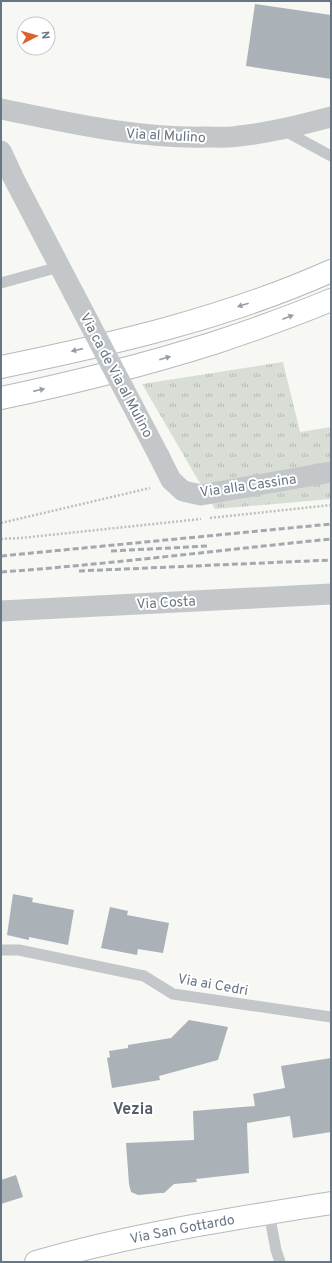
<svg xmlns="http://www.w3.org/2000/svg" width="332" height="1263" font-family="Overpass,sans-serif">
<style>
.grass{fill:url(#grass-tufts)}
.building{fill:#aab1b7}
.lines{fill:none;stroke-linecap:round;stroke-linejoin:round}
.primary-casing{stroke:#b6babe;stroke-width:24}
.trunk-casing{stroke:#b6b9bc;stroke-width:24}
.path{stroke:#bdbfc1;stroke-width:2.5;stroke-dasharray:2 2;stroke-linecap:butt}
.service{stroke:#c3c7ca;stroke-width:11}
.minor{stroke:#c3c7ca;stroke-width:21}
.primary{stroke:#fff;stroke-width:22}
.trunk{stroke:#fff;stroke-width:22}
.rail{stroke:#a4a9af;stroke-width:3;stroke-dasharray:6 3;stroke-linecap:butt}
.minor-bridge{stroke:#c3c7ca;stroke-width:21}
.oneway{fill:#959fa9}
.labels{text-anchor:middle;stroke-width:4;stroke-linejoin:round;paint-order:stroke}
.street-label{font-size:14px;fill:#677684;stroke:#fff}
.quarter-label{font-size:16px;font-weight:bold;fill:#555f6a;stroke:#fff}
</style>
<defs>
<pattern id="grass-tufts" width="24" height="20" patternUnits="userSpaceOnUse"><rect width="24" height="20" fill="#d8ded5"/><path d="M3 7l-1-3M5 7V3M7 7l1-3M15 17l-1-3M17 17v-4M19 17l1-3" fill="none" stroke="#b3b9b2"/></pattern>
</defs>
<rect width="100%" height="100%" fill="#f7f7f4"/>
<path class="grass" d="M 283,362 L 300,432 L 331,427 L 331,499 L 215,509 L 142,384 Z"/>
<path class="building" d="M 255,4 L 331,15 L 331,79 L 246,66 Z
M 13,894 L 33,898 L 32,902 L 74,910 L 68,945 L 29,937 L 29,940 L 7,935 Z
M 110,907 L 128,911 L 127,915 L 169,923 L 163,953 L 138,949 L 137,955 L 101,948 Z
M 189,1020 L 228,1027 L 218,1060 L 159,1076 L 160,1080 L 112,1088 L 107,1058 L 110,1057 L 109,1051 L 128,1048 L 128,1045 L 171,1038 Z
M 331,1058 L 331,1132 L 293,1138 L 290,1116 L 247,1123 L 249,1173 L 196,1179 L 197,1182 L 174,1184 L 164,1193 L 160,1193 L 138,1195 L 131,1192 L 129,1184 L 126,1143 L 194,1140 L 193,1111 L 255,1106 L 253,1094 L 285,1088 L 281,1066 Z
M 16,1175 L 23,1197 L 1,1204 L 1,1180 Z"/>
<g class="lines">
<defs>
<g id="primary">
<path id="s1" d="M 36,1262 C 132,1234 232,1219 331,1203"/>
</g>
<path id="trunk" d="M 1,367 C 113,344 226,318 331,271
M 1,398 C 73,383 144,365 214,343 C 253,330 293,316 331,300"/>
</defs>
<use href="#primary" class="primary-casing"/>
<use href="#trunk" class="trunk-casing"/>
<path class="path" d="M 210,518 L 331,505
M 1,523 L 150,488
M 1,539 L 21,538 L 201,519"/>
<path class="service" d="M 283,130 L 331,156
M 1,283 L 59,267
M 1,950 L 19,950 L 144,976 L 173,994 L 331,1017
M 269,1213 L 276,1250 L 280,1262"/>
<path class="minor" d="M 1,109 C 70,123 138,139 208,137 C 218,137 229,138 239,136 C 270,133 300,125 331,117
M 1,151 L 13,177 L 74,294
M 159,456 L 171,480 L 183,491 L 201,495 L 331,472
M 1,611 L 331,594"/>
<use href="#primary" class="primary"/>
<use href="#trunk" class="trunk"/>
<path class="rail" d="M 111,551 L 207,546
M 1,556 L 331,524
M 79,571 L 331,560
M 1,572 C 111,564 221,550 331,539"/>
<path class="minor-bridge" d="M 74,294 L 159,456"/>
</g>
<defs><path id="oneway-solid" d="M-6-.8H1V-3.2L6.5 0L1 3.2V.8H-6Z"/></defs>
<g class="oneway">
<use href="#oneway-solid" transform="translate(243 305) rotate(162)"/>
<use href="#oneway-solid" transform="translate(288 317) rotate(-21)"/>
<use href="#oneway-solid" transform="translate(77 350) rotate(167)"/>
<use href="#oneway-solid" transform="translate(165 358) rotate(-16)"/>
<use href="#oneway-solid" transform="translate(39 390) rotate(-13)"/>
</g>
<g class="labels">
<g class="street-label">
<text transform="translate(166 135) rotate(3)" y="5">Via al Mulino</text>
<text transform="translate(117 375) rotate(62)" y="5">Via ca de Via al Mulino</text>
<text transform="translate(248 485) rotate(-8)" y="5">Via alla Cassina</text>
<text transform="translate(166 602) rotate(-3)" y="5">Via Costa</text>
<text transform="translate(213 984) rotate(10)" y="5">Via ai Cedri</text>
<text dy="5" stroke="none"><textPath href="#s1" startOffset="150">Via San Gottardo</textPath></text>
</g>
<g class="quarter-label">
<text x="133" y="1114">Vezia</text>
</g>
</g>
<rect width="332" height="1263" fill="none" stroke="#677684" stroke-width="4"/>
<g transform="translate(36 36) rotate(84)"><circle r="19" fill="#ffffff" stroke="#c2c8ce"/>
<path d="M0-3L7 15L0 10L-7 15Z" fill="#dd612e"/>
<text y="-6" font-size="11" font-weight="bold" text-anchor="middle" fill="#677684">N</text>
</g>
</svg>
